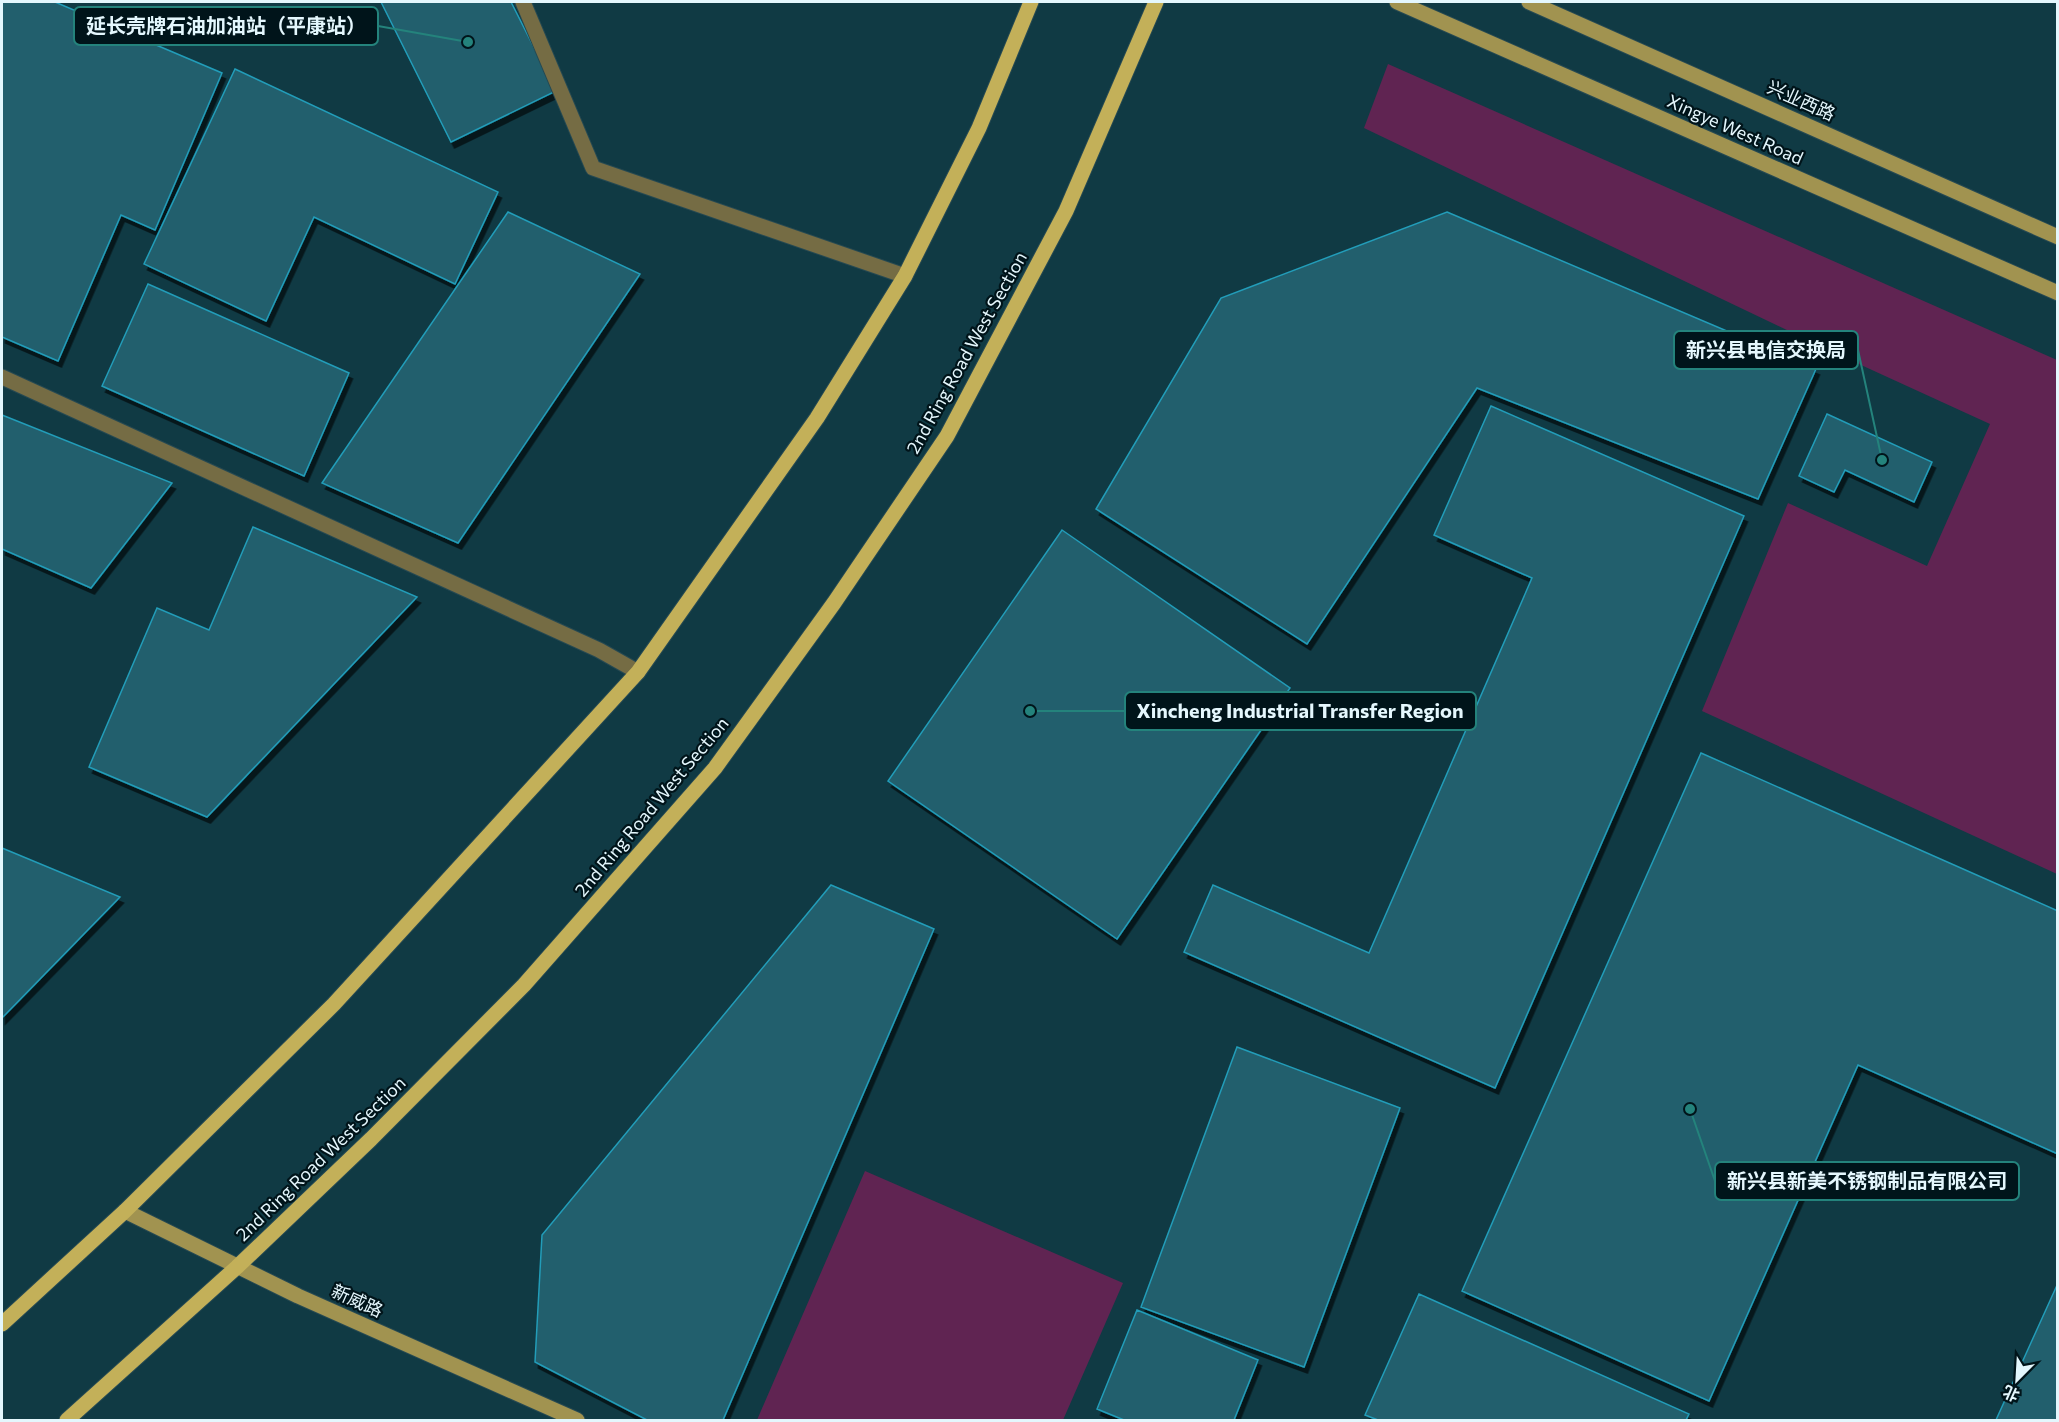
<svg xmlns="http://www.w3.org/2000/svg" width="2059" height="1422" font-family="Commissioner,'Noto Sans SC',sans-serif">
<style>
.built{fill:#103a44}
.green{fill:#602452}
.building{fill:#225e6d;stroke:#219db9;stroke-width:1.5;filter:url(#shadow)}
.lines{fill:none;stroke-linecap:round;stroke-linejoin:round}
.lane-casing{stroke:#264952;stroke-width:17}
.secondary-casing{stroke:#264952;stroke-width:17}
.primary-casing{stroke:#264952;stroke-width:17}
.lane{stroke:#756c44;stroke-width:15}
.secondary{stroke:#a19350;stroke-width:15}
.primary{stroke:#c3b059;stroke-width:15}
.labels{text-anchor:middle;stroke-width:4.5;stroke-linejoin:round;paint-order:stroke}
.street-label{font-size:18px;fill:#e4f7fd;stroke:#00141a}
.leader{fill:none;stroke:#24837c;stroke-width:2}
.callout-dot{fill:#24837c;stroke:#00141a;stroke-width:2}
.callout{fill:#00141a;stroke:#24837c;stroke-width:2}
.callout-label{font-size:20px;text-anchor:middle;font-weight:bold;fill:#e4f7fd}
</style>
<defs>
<filter id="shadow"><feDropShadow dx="3.5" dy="6" stdDeviation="0" flood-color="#0009"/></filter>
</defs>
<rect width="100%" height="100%" fill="#072d36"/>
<path class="built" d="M 2,2 L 2057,2 L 2057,1420 L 2,1420 Z"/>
<path class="green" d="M 1388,64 L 2057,360 L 2057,874 L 1702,711 L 1788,503 L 1927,566 L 1990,424 L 1837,354 L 1364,128 Z
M 865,1171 L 1123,1283 L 1063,1420 L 757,1420 Z"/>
<path class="building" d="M 2,2 L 55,2 L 222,73 L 155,230 L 121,215 L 58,361 L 2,337 Z
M 381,2 L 511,2 L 556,91 L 451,142 Z
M 235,69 L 498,192 L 455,284 L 314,217 L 266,321 L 144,264 Z
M 508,212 L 640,274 L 458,543 L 322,483 Z
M 1447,212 L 1816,369 L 1758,499 L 1477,388 L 1307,644 L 1096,509 L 1221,298 Z
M 148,284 L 349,373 L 304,476 L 102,386 Z
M 1491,406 L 1744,516 L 1495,1088 L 1184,952 L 1213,885 L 1369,953 L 1532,578 L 1434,535 Z
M 1827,414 L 1932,462 L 1914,502 L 1845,470 L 1834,492 L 1799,476 Z
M 2,415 L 172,483 L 91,588 L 2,549 Z
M 253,527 L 417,597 L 207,817 L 89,767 L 157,608 L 209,630 Z
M 1062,530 L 1290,688 L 1117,939 L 888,781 Z
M 1701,753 L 2058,911 L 2058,1154 L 1858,1065 L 1709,1401 L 1462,1291 Z
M 2,848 L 120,897 L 2,1018 Z
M 831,885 L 934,929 L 723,1420 L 647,1420 L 535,1362 L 542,1235 Z
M 1237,1047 L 1400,1108 L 1304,1367 L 1141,1307 Z
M 2058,1283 L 2058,1420 L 1996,1420 Z
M 1419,1294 L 1689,1414 L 1686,1420 L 1378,1420 L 1365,1415 Z
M 1137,1310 L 1258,1360 L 1234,1420 L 1124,1420 L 1097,1409 Z"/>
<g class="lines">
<defs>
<path id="lane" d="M 523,2 L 593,168 L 905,276
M 2,377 L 599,650 L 638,672"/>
<path id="secondary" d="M 1397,2 L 2058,293
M 1529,2 L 2058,237
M 125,1211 L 298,1296 L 577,1420"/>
<path id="primary" d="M 2,1324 L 125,1211 L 334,1004 L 638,672 L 817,418 L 905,276 L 979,128 L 1031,2
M 67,1420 L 237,1267 L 371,1139 L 524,985 L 715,768 L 834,603 L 947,436 L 1066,211 L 1156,2"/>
</defs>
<use href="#lane" class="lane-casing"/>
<use href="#secondary" class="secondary-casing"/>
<use href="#primary" class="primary-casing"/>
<use href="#lane" class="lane"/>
<use href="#secondary" class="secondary"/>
<use href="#primary" class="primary"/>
</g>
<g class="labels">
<g class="street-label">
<text transform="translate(1801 101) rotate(24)" y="6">兴业西路</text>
<text transform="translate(1735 130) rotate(24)" y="6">Xingye West Road</text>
<text transform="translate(967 353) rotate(-61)" y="6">2nd Ring Road West Section</text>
<text transform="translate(652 807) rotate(-50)" y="6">2nd Ring Road West Section</text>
<text transform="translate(321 1159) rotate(-44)" y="6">2nd Ring Road West Section</text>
<text transform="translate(357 1301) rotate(24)" y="6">新威路</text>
</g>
</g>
<path class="leader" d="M468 42L378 26M1882 460L1858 350M1030 711L1125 711M1690 1109L1715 1181"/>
<g class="callout-dot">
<circle cx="468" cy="42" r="6"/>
<circle cx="1882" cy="460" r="6"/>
<circle cx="1030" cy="711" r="6"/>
<circle cx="1690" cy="1109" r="6"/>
</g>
<g class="callout">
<rect x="74" y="7" width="304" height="38" rx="6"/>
<rect x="1674" y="331" width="184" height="38" rx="6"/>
<rect x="1125" y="692" width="351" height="38" rx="6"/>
<rect x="1715" y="1162" width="304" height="38" rx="6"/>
</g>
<g class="callout-label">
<text x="226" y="33">延长壳牌石油加油站（平康站）</text>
<text x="1766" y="357">新兴县电信交换局</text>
<text x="1300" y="718">Xincheng Industrial Transfer Region</text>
<text x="1867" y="1188">新兴县新美不锈钢制品有限公司</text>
</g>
<rect width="2059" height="1422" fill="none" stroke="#e4f7fd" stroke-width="6"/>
<g transform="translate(2017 1380) rotate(204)" stroke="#00141a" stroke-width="4.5" paint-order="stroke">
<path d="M0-4.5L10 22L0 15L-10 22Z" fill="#e4f7fd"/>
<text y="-9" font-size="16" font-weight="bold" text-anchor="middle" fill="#e4f7fd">北</text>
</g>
</svg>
